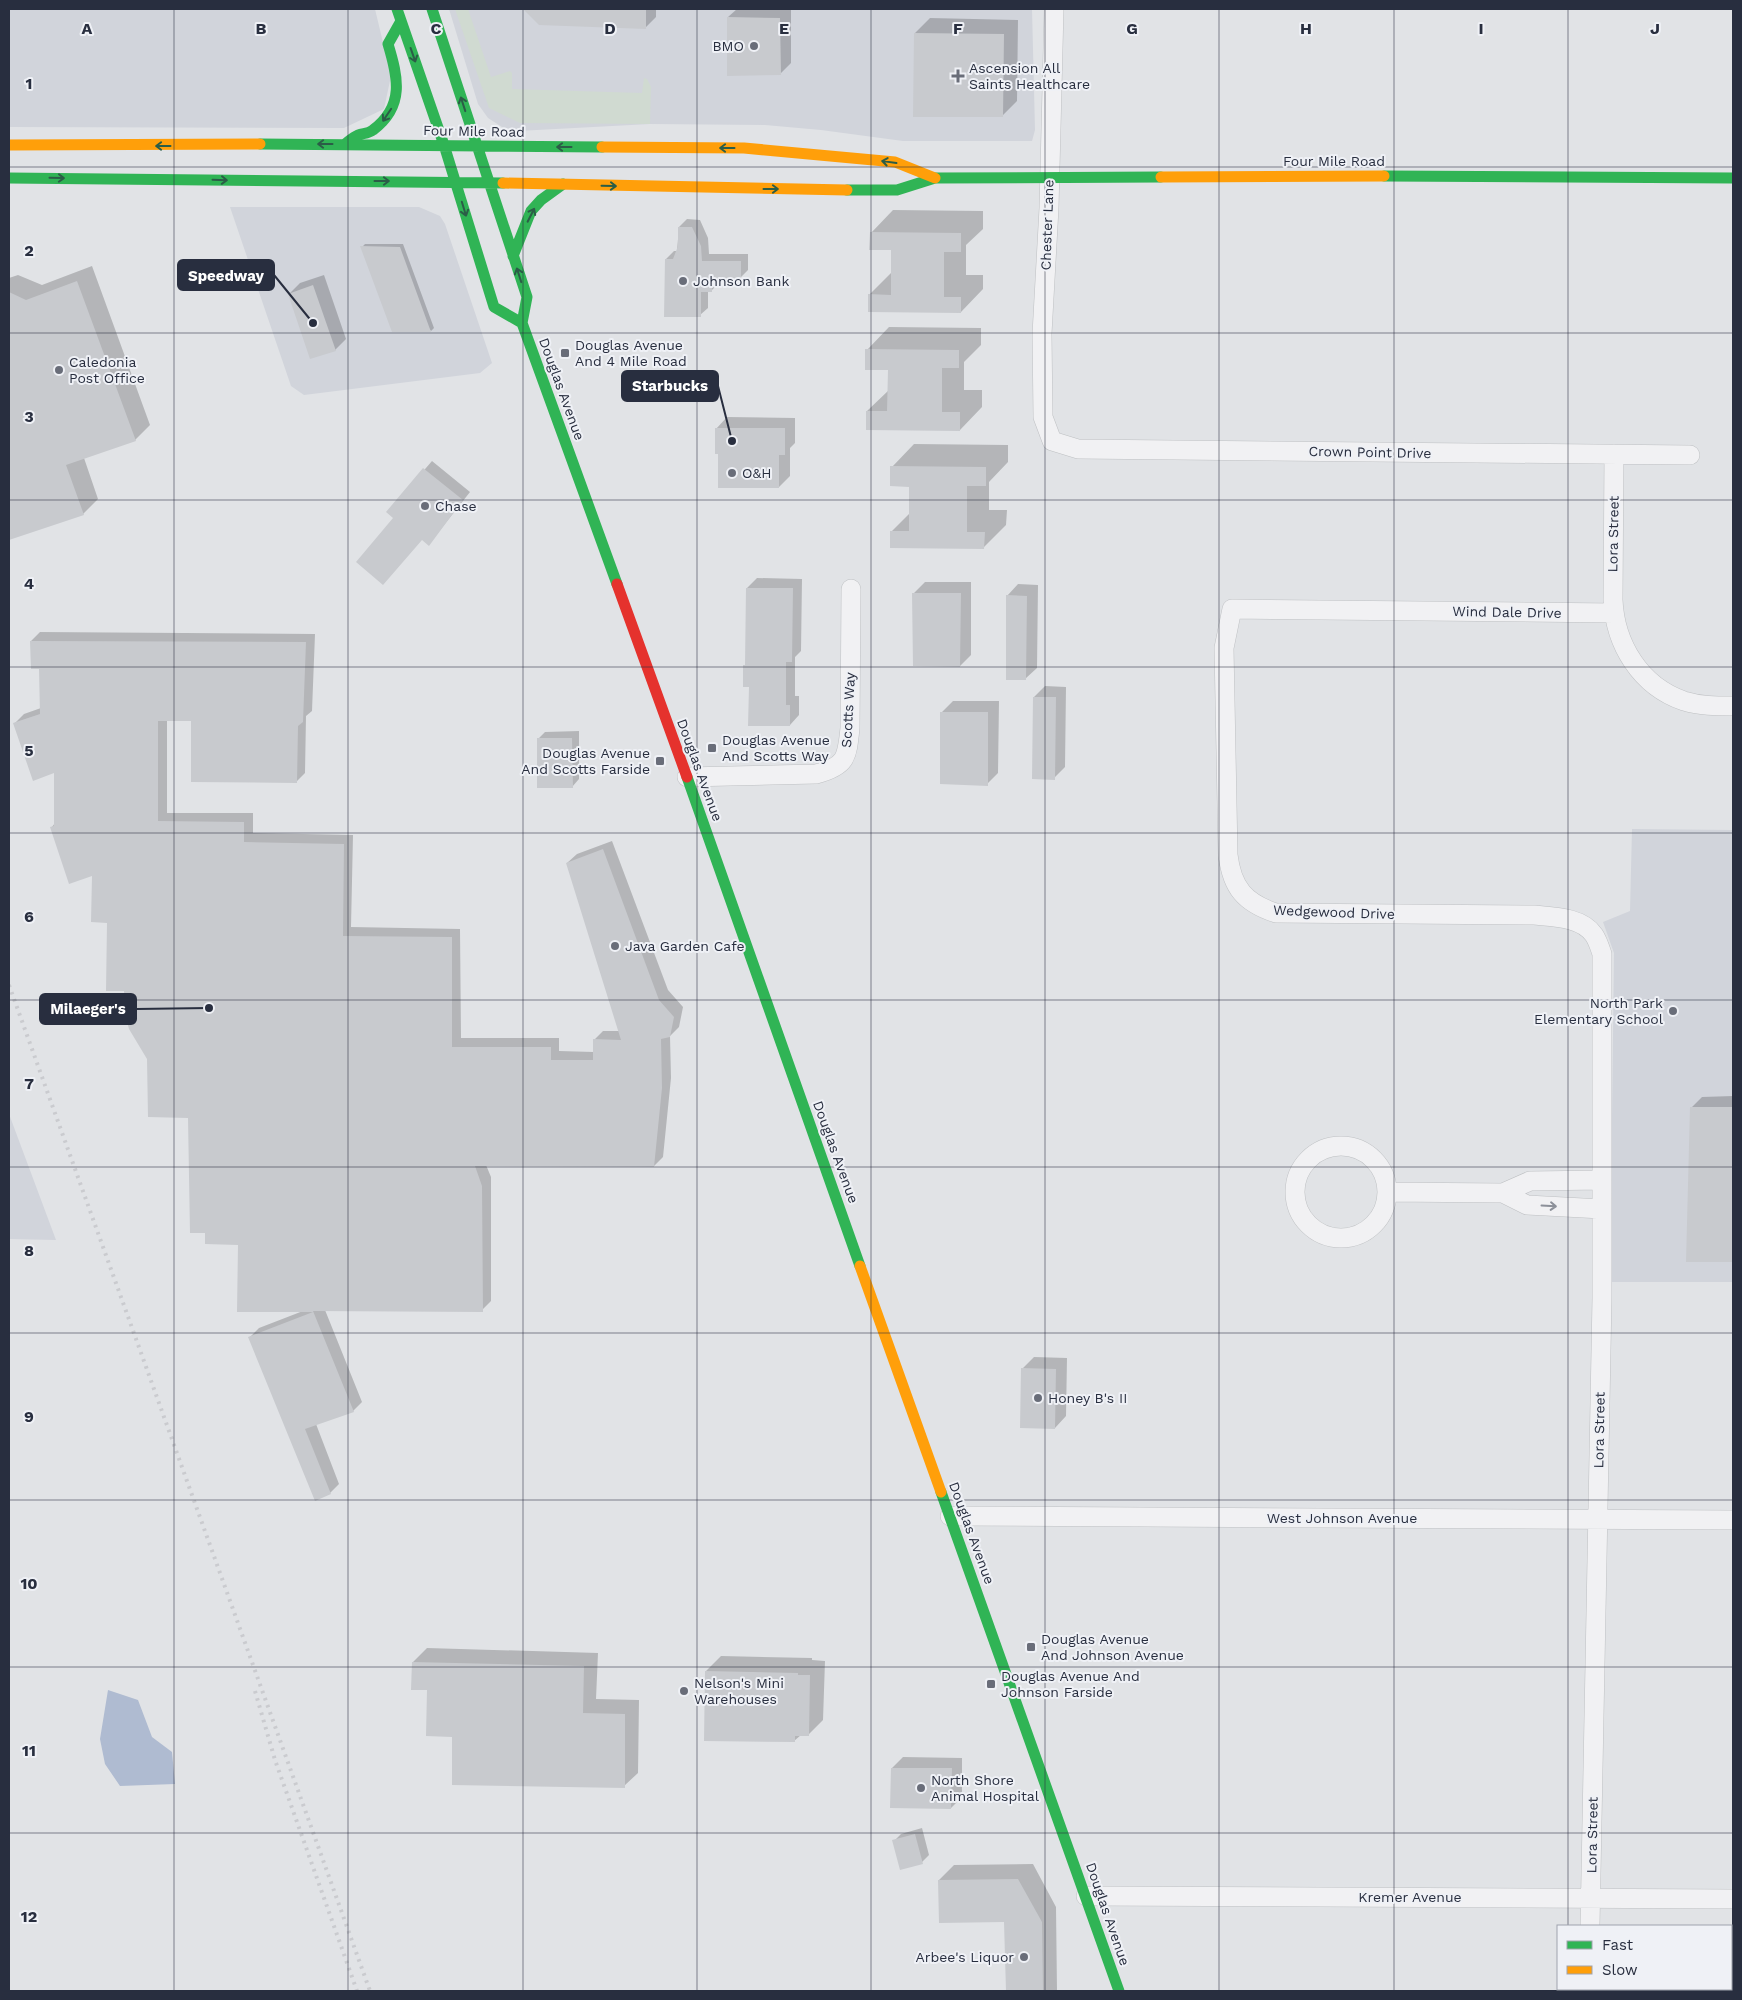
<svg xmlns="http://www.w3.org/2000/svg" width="1742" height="2000" font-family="'Work Sans',sans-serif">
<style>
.built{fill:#d1d4db}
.green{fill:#d0dad1}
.water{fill:#afbbd1}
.shadow{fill:#0003}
.building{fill:#c8cace}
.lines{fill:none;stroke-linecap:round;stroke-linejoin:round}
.street-casing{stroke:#bec0c3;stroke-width:20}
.street{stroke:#f1f1f3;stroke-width:19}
.fast{stroke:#30b455;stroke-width:11}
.slow{stroke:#ff9f0a;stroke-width:11}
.jam{stroke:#e5322d;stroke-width:11}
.rail{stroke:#cacbcf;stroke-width:4;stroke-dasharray:2.5 5;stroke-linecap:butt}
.oneway{stroke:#2b5d47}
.oneway2{stroke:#8c9099}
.grid{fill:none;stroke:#282e3f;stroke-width:1;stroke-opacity:0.55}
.poi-dot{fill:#696d79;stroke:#eff1f6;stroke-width:2}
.labels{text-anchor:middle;stroke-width:4;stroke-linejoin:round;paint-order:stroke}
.poi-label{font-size:14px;fill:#282e3f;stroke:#eff1f6;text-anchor:start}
.street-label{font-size:14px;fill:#282e3f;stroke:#eff1f6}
.grid-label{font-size:16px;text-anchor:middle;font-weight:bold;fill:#282e3f;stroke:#eff1f6;stroke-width:4;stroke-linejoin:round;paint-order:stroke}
.leader{fill:none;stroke:#282e3f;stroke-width:2}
.callout-dot{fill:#282e3f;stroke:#eff1f6;stroke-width:2}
.callout{fill:#282e3f;stroke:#282e3f;stroke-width:2}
.callout-label{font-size:15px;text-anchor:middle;font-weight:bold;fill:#fff}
</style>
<rect width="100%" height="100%" fill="#e1e3e6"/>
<path class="built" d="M 9,9 L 375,9 L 391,76 L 384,109 L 344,128 L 9,127 Z
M 449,9 L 1032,9 L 1035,130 L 1032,141 L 903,141 L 821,130 L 765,125 L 650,124 L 518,131 L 502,127 L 488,118 L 478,104 Z
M 230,207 L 419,207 L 440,216 L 445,224 L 492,363 L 480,373 L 304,395 L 291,386 Z
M 1632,829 L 1733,830 L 1733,1282 L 1610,1282 L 1614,953 L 1603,922 L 1630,911 Z
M 9,1114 L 56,1240 L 9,1239 Z"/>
<path class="green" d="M 455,9 L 468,9 L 491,77 L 510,71 L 512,73 L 512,89 L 642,93 L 644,78 L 647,79 L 651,87 L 650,124 L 520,123 L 489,108 Z"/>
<path class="water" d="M 108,1690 L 138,1700 L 152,1737 L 172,1752 L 175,1784 L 120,1786 L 105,1764 L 100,1739 Z"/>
<path class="shadow" d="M 527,9 L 656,9 L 656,17 L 645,28 L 527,11 Z
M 737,9 L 791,9 L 791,63 L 780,74 L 728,17 Z
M 930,18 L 1018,20 L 1017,101 L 1002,116 L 915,33 Z
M 893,210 L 983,211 L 983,229 L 966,245 L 966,275 L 983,275 L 983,289 L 961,312 L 869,295 L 892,272 L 892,249 L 871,233 Z
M 687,219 L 700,220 L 708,238 L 709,254 L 748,254 L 748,270 L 741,277 L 736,277 L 731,282 L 726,282 L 722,286 L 716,286 L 711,291 L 708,291 L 708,308 L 700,315 L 666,259 L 674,251 L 677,251 L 679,227 Z
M 365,244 L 403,244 L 434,328 L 431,331 L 362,247 Z
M 92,266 L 150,425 L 135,440 L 84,458 L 98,499 L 83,514 L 9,539 L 9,278 L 18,275 L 42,285 Z
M 324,275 L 346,339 L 335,350 L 289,294 L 300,283 Z
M 889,327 L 981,328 L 981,345 L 964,362 L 964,390 L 982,390 L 982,407 L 960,430 L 867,411 L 889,390 L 889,369 L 867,350 Z
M 727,417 L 795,418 L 795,443 L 790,448 L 790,476 L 779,487 L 720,453 L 716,429 Z
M 914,444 L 1008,445 L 1008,462 L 989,482 L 989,510 L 1007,510 L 1006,525 L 984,547 L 892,531 L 910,513 L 911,486 L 892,467 Z
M 432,461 L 470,492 L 429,544 L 388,512 Z
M 757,578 L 802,579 L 801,651 L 795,657 L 795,696 L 799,696 L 799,715 L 790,725 L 750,686 L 746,664 L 747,588 Z
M 925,582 L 971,582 L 971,655 L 960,666 L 914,593 Z
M 1018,584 L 1038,585 L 1037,668 L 1025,679 L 1007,596 Z
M 40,632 L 315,634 L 312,711 L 306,716 L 305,773 L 296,782 L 192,720 L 167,719 L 167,813 L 253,813 L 253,833 L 353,835 L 351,927 L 460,929 L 461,1038 L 559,1038 L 559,1051 L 594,1052 L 594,1040 L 603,1031 L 619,1031 L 567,863 L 577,854 L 612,841 L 668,990 L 683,1007 L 679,1027 L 670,1036 L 671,1078 L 663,1157 L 654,1166 L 486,1165 L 491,1177 L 491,1301 L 482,1310 L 325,1310 L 362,1402 L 353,1411 L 316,1424 L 339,1484 L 330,1493 L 250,1337 L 259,1328 L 303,1311 L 240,1243 L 190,1117 L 148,1058 L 126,990 L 108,921 L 93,874 L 52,827 L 55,823 L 55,771 L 15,723 L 24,714 L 41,708 L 40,667 L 31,641 Z
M 1045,686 L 1066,687 L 1065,767 L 1054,778 L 1034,697 Z
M 953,701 L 999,701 L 998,773 L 987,784 L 942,712 Z
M 579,731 L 579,779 L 572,787 L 538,739 L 545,732 Z
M 1733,1096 L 1733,1261 L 1687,1261 L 1691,1108 L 1702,1097 Z
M 1034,1357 L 1067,1358 L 1066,1416 L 1055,1428 L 1023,1368 Z
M 427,1648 L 598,1653 L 596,1699 L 639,1700 L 638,1773 L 624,1786 L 454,1735 L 413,1662 Z
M 721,1656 L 812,1658 L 812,1660 L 825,1661 L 823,1720 L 808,1735 L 801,1735 L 794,1741 L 706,1671 Z
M 903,1757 L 962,1758 L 962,1797 L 951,1808 L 892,1768 Z
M 922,1828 L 929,1855 L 922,1862 L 894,1841 L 901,1834 Z
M 1033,1864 L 1056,1907 L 1057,1991 L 1007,1991 L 1006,1921 L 939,1880 L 954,1865 Z"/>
<path class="building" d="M 523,9 L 646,9 L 646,29 L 539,25 Z
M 727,17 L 780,18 L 781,75 L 727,76 Z
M 914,33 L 1004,34 L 1003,117 L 913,117 Z
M 678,227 L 692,227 L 701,246 L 702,261 L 741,261 L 741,279 L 732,279 L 732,284 L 723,283 L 723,287 L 712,287 L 712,292 L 701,292 L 701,317 L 664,317 L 665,259 L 673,259 L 678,246 Z
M 870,232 L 961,233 L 961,252 L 944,252 L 944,297 L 961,297 L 961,313 L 868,312 L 868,294 L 891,295 L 891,250 L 869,250 Z
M 360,246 L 400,247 L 431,332 L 392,332 Z
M 77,281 L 136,441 L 66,465 L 84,515 L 9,540 L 9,292 L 26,300 Z
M 313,285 L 336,351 L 310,359 L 288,294 Z
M 865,349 L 959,350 L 959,368 L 942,368 L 942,412 L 960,412 L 960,431 L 866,430 L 866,411 L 887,411 L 888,370 L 865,370 Z
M 715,428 L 785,428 L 785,455 L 779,455 L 779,488 L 718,488 L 718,454 L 715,454 Z
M 890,466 L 986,467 L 986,486 L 967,486 L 967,532 L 985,532 L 984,549 L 890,548 L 890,531 L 909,531 L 909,487 L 890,486 Z
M 423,468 L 463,500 L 429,546 L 422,540 L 383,585 L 356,562 L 393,518 L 386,512 Z
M 746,588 L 793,588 L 792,662 L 786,662 L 786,705 L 790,705 L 790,726 L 748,726 L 749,687 L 743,687 L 743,665 L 745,665 Z
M 912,593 L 961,593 L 960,667 L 913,666 Z
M 1006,595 L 1027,596 L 1026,680 L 1006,680 Z
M 30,641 L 306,642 L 303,722 L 298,726 L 297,783 L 191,782 L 191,721 L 158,721 L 158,821 L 244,822 L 244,842 L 344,844 L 343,936 L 452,937 L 452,1047 L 551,1047 L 551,1060 L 593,1060 L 593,1039 L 621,1040 L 566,863 L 603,849 L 659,1000 L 674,1017 L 670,1037 L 661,1039 L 662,1088 L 654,1167 L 475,1166 L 482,1186 L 483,1312 L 313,1311 L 354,1412 L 305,1429 L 331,1494 L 315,1501 L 248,1337 L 313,1312 L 237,1312 L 238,1245 L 205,1244 L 205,1233 L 190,1233 L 188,1118 L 148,1117 L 147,1059 L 129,1029 L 126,1018 L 124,991 L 106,991 L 107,923 L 91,922 L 92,876 L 69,884 L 50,827 L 54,826 L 54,773 L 33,781 L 13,723 L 40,714 L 39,669 L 31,669 Z
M 1033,697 L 1056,697 L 1055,780 L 1032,779 Z
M 940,712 L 988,712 L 988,786 L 940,784 Z
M 537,738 L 572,738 L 573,788 L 537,788 Z
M 1690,1107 L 1733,1107 L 1733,1262 L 1686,1262 Z
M 1021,1368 L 1056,1369 L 1055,1429 L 1020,1428 Z
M 412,1662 L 584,1666 L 583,1713 L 625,1714 L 625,1788 L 452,1785 L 452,1737 L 426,1736 L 427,1690 L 411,1690 Z
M 705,1671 L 798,1673 L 798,1675 L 810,1675 L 809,1736 L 795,1736 L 795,1742 L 704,1741 Z
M 891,1768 L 952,1768 L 951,1809 L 890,1808 Z
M 915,1834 L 923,1864 L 900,1870 L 892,1840 Z
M 1018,1879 L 1042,1922 L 1043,1991 L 1006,1991 L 1004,1922 L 939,1923 L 938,1880 Z"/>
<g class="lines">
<defs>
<path id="street" d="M 1054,9 L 1049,208 L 1042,334 L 1043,417 L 1052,441 L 1078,449 L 1690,455
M 1614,454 L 1613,600 C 1615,644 1640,686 1684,701 C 1700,706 1716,706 1733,706
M 687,777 L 816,774 C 847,766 847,757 850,728 L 851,589
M1295 1192a46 46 0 1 1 92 0a46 46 0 1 1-92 0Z
M 1387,1192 L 1503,1193 L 1530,1181 L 1602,1180
M 1503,1193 L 1527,1205 L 1602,1209
M 950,1516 L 1733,1520
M 1086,1896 L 1733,1899
M 1590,1926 L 1602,1298 L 1602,954 C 1600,948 1598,941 1594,935 C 1582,917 1554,917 1534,915 L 1276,913 C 1245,903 1232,888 1228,855 L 1224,648 L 1232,609 L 1614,613
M 1589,1991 L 1589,1989"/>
</defs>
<use href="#street" class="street-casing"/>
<use href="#street" class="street"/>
<path class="fast" d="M 397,9 L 444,145 L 494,307 L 522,323
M 432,9 L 527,297 L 522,323 L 617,584
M 260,144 L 602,147
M 345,144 C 349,141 353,137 358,135 C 363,133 368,134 373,130 C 405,106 398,77 388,44 L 401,21
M 1384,176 L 1733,178
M 9,178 L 503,183
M 847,190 L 897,190 L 935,178 L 1161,177
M 513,256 L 531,211 L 541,200 L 563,184
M 687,777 L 860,1266
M 941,1492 L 1119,1991"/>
<path class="slow" d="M 9,145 L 260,144
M 602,147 L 744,148 L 895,162 L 935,178
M 1161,177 L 1384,176
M 503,183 L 847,190
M 860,1266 L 941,1492"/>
<path class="jam" d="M 617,584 L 687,777"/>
<path class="rail" d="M 9,985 L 370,1991
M 255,1691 L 275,1760 L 357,1991"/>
</g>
<defs><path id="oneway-shaft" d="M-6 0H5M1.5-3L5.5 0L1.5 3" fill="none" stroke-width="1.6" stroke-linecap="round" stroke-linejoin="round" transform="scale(1.25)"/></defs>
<g class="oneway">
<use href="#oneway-shaft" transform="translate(413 55) rotate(71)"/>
<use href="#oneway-shaft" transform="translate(463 104) rotate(-108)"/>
<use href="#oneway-shaft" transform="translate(387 115) rotate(124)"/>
<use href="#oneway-shaft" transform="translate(325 144) rotate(180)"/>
<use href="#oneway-shaft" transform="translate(163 146) rotate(180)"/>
<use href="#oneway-shaft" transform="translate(564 147) rotate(-180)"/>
<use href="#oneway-shaft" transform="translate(727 148) rotate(-180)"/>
<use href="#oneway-shaft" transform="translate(889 162) rotate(-172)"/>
<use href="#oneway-shaft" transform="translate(57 178) rotate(1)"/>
<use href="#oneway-shaft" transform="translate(220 180) rotate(2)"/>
<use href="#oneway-shaft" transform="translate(382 181)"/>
<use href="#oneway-shaft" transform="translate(609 186) rotate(1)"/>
<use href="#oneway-shaft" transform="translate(771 189)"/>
<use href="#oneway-shaft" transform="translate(464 209) rotate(73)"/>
<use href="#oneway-shaft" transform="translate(531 215) rotate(-63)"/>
<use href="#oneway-shaft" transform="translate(519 275) rotate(-108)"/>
</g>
<use class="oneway2" href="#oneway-shaft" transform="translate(1549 1206) rotate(3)"/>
<path class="grid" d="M 174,9 L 174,1991M 348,9 L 348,1991M 523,9 L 523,1991M 697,9 L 697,1991M 871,9 L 871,1991M 1045,9 L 1045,1991M 1219,9 L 1219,1991M 1394,9 L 1394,1991M 1568,9 L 1568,1926M 9,167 L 1733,167M 9,333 L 1733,333M 9,500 L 1733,500M 9,667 L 1733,667M 9,833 L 1733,833M 9,1000 L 1733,1000M 9,1167 L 1733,1167M 9,1333 L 1733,1333M 9,1500 L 1733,1500M 9,1667 L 1733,1667M 9,1833 L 1733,1833M 1568,1989 L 1568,1991"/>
<g class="poi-dot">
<circle cx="754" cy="46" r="5"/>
<path d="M955.5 68.5h5v5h5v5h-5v5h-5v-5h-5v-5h5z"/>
<circle cx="683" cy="281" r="5"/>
<rect x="560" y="348" width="10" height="10" rx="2.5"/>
<circle cx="59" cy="370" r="5"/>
<circle cx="732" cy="473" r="5"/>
<circle cx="425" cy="506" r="5"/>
<rect x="707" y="743" width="10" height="10" rx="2.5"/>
<rect x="655" y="756" width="10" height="10" rx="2.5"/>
<circle cx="615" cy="946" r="5"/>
<circle cx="1673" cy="1011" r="5"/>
<circle cx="1038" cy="1398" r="5"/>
<rect x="1026" y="1642" width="10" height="10" rx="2.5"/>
<rect x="986" y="1679" width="10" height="10" rx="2.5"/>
<circle cx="684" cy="1691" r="5"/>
<circle cx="921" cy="1788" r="5"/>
<circle cx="1024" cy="1957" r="5"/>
</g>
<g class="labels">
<g class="poi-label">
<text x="744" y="51" text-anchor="end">BMO</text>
<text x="969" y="73">Ascension All<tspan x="969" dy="16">Saints Healthcare</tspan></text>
<text x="693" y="286">Johnson Bank</text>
<text x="575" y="350">Douglas Avenue<tspan x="575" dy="16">And 4 Mile Road</tspan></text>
<text x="69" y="367">Caledonia<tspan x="69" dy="16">Post Office</tspan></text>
<text x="742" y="478">O&amp;H</text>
<text x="435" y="511">Chase</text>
<text x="722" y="745">Douglas Avenue<tspan x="722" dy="16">And Scotts Way</tspan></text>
<text x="650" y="758" text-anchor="end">Douglas Avenue<tspan x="650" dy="16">And Scotts Farside</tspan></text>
<text x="625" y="951">Java Garden Cafe</text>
<text x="1663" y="1008" text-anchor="end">North Park<tspan x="1663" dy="16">Elementary School</tspan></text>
<text x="1048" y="1403">Honey B's II</text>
<text x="1041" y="1644">Douglas Avenue<tspan x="1041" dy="16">And Johnson Avenue</tspan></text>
<text x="1001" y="1681">Douglas Avenue And<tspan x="1001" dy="16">Johnson Farside</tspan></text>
<text x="694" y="1688">Nelson's Mini<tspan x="694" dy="16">Warehouses</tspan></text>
<text x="931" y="1785">North Shore<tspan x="931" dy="16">Animal Hospital</tspan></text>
<text x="1014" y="1962" text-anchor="end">Arbee's Liquor</text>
</g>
<g class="street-label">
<text transform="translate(474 131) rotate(1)" y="5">Four Mile Road</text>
<text x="1334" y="166">Four Mile Road</text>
<text transform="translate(1047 225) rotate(-88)" y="5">Chester Lane</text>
<text transform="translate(562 389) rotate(70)" y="5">Douglas Avenue</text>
<text transform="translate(1370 452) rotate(1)" y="5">Crown Point Drive</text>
<text transform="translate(1613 534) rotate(-89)" y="5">Lora Street</text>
<text transform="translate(1507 612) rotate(1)" y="5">Wind Dale Drive</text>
<text transform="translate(848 710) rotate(-87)" y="5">Scotts Way</text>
<text transform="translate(700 770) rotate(70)" y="5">Douglas Avenue</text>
<text transform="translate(1334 912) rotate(2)" y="5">Wedgewood Drive</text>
<text transform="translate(836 1152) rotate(70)" y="5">Douglas Avenue</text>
<text transform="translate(1599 1430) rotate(-89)" y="5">Lora Street</text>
<text x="1342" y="1523">West Johnson Avenue</text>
<text transform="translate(972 1533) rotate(70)" y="5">Douglas Avenue</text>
<text transform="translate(1592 1835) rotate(-89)" y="5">Lora Street</text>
<text x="1410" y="1902">Kremer Avenue</text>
<text transform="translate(1108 1914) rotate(71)" y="5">Douglas Avenue</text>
</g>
</g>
<g class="grid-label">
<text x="87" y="34">A</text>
<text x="261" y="34">B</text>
<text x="436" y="34">C</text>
<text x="610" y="34">D</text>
<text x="784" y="34">E</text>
<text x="958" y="34">F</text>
<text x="1132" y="34">G</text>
<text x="1306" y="34">H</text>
<text x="1481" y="34">I</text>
<text x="1655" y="34">J</text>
<text x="29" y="89">1</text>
<text x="29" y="256">2</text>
<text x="29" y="422">3</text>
<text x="29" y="589">4</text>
<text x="29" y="756">5</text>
<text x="29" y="922">6</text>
<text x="29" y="1089">7</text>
<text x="29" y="1256">8</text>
<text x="29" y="1422">9</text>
<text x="29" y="1589">10</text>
<text x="29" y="1756">11</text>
<text x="29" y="1922">12</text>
</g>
<path class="leader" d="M313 323L274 275M732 441L718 386M209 1008L136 1009"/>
<g class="callout-dot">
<circle cx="313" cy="323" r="5"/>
<circle cx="732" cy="441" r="5"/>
<circle cx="209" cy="1008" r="5"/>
</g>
<g class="callout">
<rect x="178" y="260" width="96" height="30" rx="5"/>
<rect x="622" y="371" width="96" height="30" rx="5"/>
<rect x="40" y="994" width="96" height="30" rx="5"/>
</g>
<g class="callout-label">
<text x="226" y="281">Speedway</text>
<text x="670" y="391">Starbucks</text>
<text x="88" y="1014">Milaeger's</text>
</g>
<rect width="1742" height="2000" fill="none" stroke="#282e3f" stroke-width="20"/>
<rect x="1557" y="1925" width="175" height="65" fill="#eff1f6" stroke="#9fa3ad"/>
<rect x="1567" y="1941" width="25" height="8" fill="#30b455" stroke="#9fa3ad"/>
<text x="1602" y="1950" font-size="15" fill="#282e3f">Fast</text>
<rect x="1567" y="1966" width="25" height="8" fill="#ff9f0a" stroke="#9fa3ad"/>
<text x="1602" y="1975" font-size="15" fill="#282e3f">Slow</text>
</svg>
